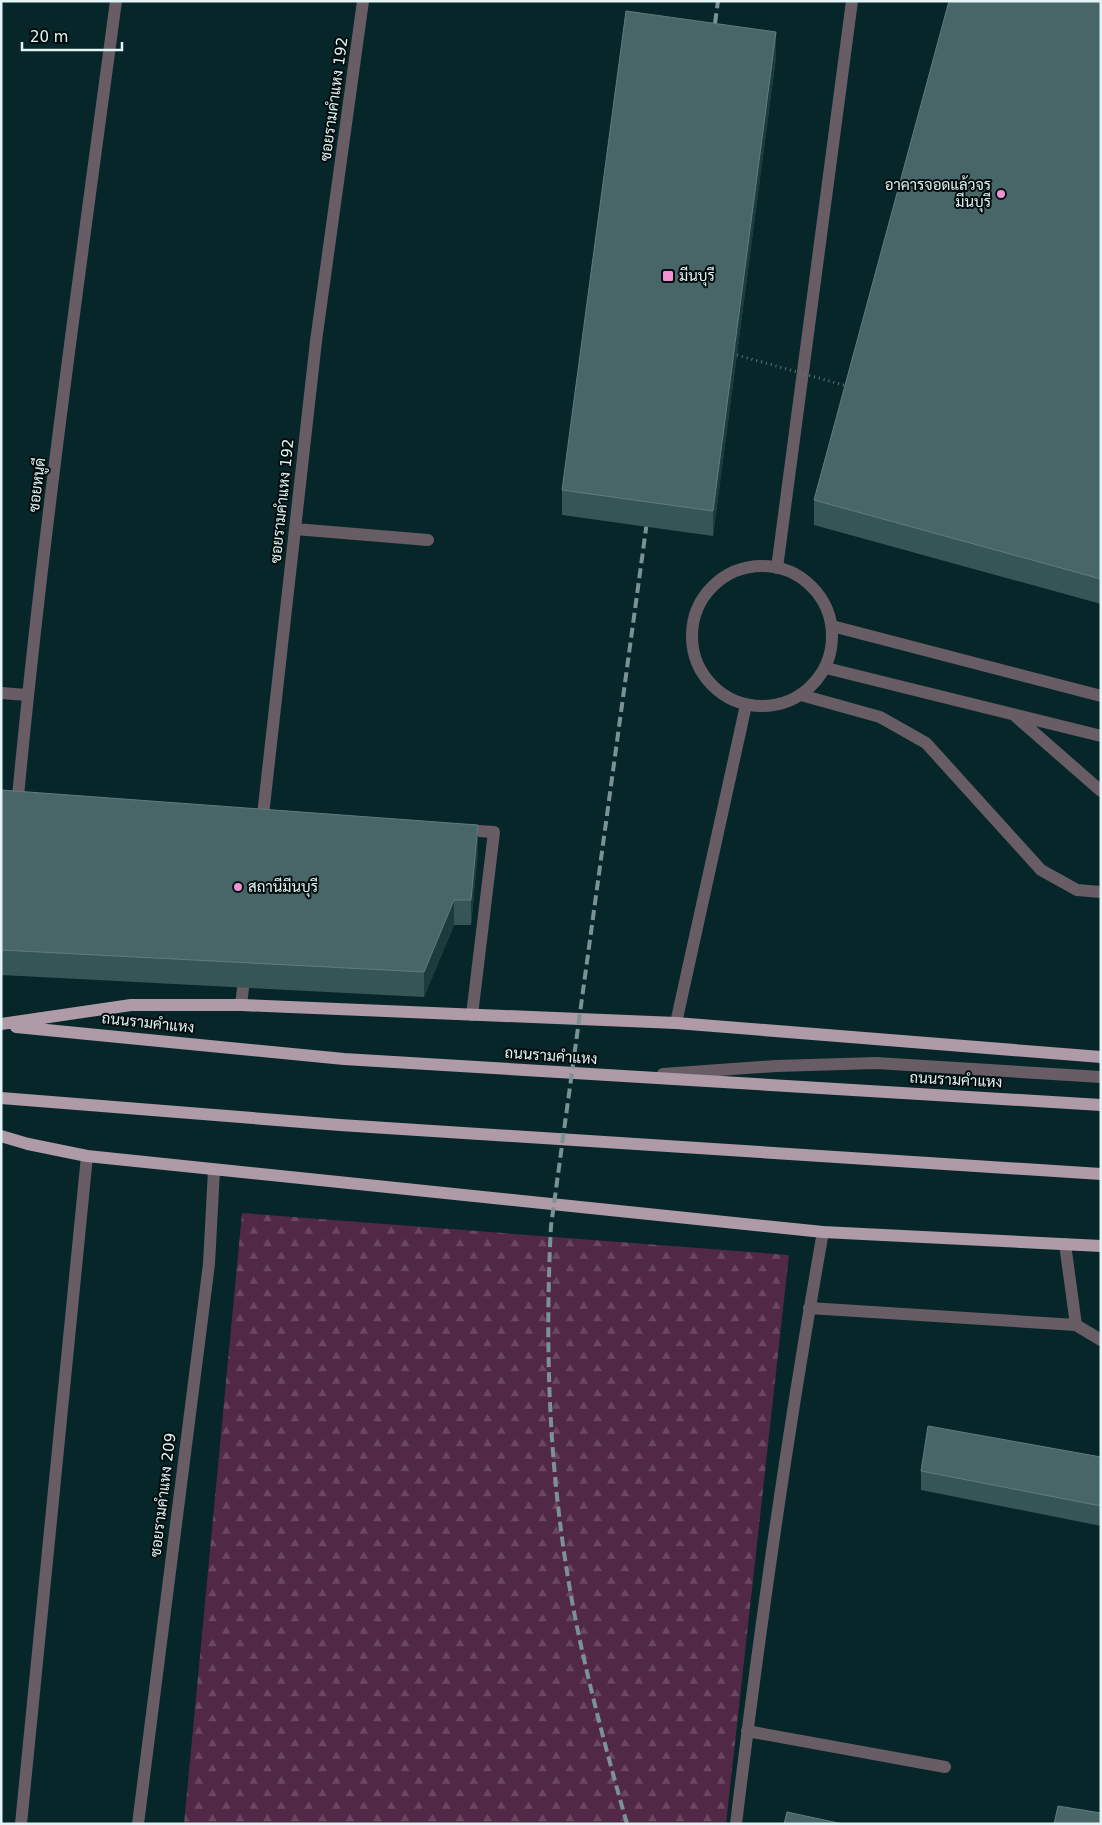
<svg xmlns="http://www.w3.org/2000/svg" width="1102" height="1825" font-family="'DejaVu Sans',Sarabun,sans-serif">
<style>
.forest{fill:url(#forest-firs)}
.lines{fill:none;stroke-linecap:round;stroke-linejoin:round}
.minor{stroke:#685d64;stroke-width:12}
.major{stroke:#af9aa7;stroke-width:12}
.rail{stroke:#7a9294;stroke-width:4;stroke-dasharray:10 5;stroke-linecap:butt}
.path-bridge{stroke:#5e787a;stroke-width:3;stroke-dasharray:1 4;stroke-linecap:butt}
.wall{fill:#365557}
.shaded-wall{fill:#1b3b3d}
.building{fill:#486668;stroke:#607c7e}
.poi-dot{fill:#f391d5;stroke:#030d0e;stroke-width:2}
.labels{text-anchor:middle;stroke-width:4;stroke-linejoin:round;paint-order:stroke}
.street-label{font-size:15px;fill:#e2f4f5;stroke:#030d0e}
.poi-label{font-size:15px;fill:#e2f4f5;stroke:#030d0e;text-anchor:start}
</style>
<defs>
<pattern id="forest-firs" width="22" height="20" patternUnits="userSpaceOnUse" patternTransform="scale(1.25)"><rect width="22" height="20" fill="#512845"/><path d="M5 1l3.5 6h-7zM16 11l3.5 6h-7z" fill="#6a4860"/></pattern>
</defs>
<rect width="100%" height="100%" fill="#062629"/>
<path class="forest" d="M 242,1213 L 789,1255 L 726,1824 L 184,1824 Z"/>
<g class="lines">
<path class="minor" d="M 295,529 L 428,540
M692 636a70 70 0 1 1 140 0a70 70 0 1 1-140 0Z
M 777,568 L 852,1
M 832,626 L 1101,696
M 826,668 L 1101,736
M 1,693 L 27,695
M 801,695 L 880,717 L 926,743 L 1041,870 L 1077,890 L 1101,892
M 1014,715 L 1101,791
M 17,807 C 42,538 80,269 116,1
M 262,824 L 316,341 L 363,1
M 463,830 L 494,832 L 472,1015
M 241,1005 L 245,971
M 676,1023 L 746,705
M 663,1074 L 776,1066 L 876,1063 L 1101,1077
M 1065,1244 L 1076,1325
M 809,1308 L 1076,1325 L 1101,1340
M 747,1731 L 945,1767
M 21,1824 L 87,1156
M 138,1824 L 209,1264 L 214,1170
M 736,1824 C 760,1626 788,1428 823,1232"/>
<path class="major" d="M 1,1024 L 131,1005 L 241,1005 L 676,1023 L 1101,1057
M 16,1027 L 344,1059 L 1101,1105
M 1,1098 L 340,1125 L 1101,1174
M 1,1136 L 28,1144 L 87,1156 L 823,1232 L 1101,1246"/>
<path class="rail" d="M 713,38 L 718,1
M 627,1824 C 608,1757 590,1690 576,1622 C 550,1491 544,1359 551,1226 L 648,514"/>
<path class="path-bridge" d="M 737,355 L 847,386"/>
</g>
<path class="wall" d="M 1101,1 L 1101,604 L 814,525 L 814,500 Z
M 776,57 L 713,536 L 562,515 L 562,490 Z
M 1,790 L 478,850 L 471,925 L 454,925 L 424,997 L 1,975 Z
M 1101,1457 L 1101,1526 L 921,1490 L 921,1471 Z"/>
<path class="shaded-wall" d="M 776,32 L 776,57 L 713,536 L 713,511 Z
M 478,825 L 478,850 L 471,925 L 471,900 Z
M 454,900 L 454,925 L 424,997 L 424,972 Z"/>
<path class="building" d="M 949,1 L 1101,1 L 1101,579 L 814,500 Z
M 626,11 L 776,32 L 713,511 L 562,490 Z
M 1,790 L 478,825 L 471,900 L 454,900 L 424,972 L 1,950 Z
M 928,1426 L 1101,1457 L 1101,1506 L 921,1471 Z
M 1058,1806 L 1101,1813 L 1101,1824 L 1054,1824 Z
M 787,1812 L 843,1824 L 784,1824 Z"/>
<g class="poi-dot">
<circle cx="1001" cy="194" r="5"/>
<rect x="662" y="270" width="12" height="12" rx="2.5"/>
<circle cx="238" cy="887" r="5"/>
</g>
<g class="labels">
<g class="street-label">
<text transform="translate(334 99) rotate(-82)" y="5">ซอยรามคำแหง 192</text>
<text transform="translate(37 485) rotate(-83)" y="5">ซอยหนูดี</text>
<text transform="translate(282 501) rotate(-84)" y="5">ซอยรามคำแหง 192</text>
<text transform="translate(148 1023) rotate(6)" y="5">ถนนรามคำแหง</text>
<text transform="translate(551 1056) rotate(4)" y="5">ถนนรามคำแหง</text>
<text transform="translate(956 1080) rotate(3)" y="5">ถนนรามคำแหง</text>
<text transform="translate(163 1495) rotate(-83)" y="5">ซอยรามคำแหง 209</text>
</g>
<g class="poi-label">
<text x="991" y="190" text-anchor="end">อาคารจอดแล้วจร<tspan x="991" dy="17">มีนบุรี</tspan></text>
<text x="679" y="281">มีนบุรี</text>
<text x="248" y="892">สถานีมีนบุรี</text>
</g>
</g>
<rect width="1102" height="1825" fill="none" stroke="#e2f4f5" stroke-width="5"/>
<path d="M22 42v8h100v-8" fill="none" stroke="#e2f4f5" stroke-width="2.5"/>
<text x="30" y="42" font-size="15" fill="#e2f4f5" stroke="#030d0e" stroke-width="4" paint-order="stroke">20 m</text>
</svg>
